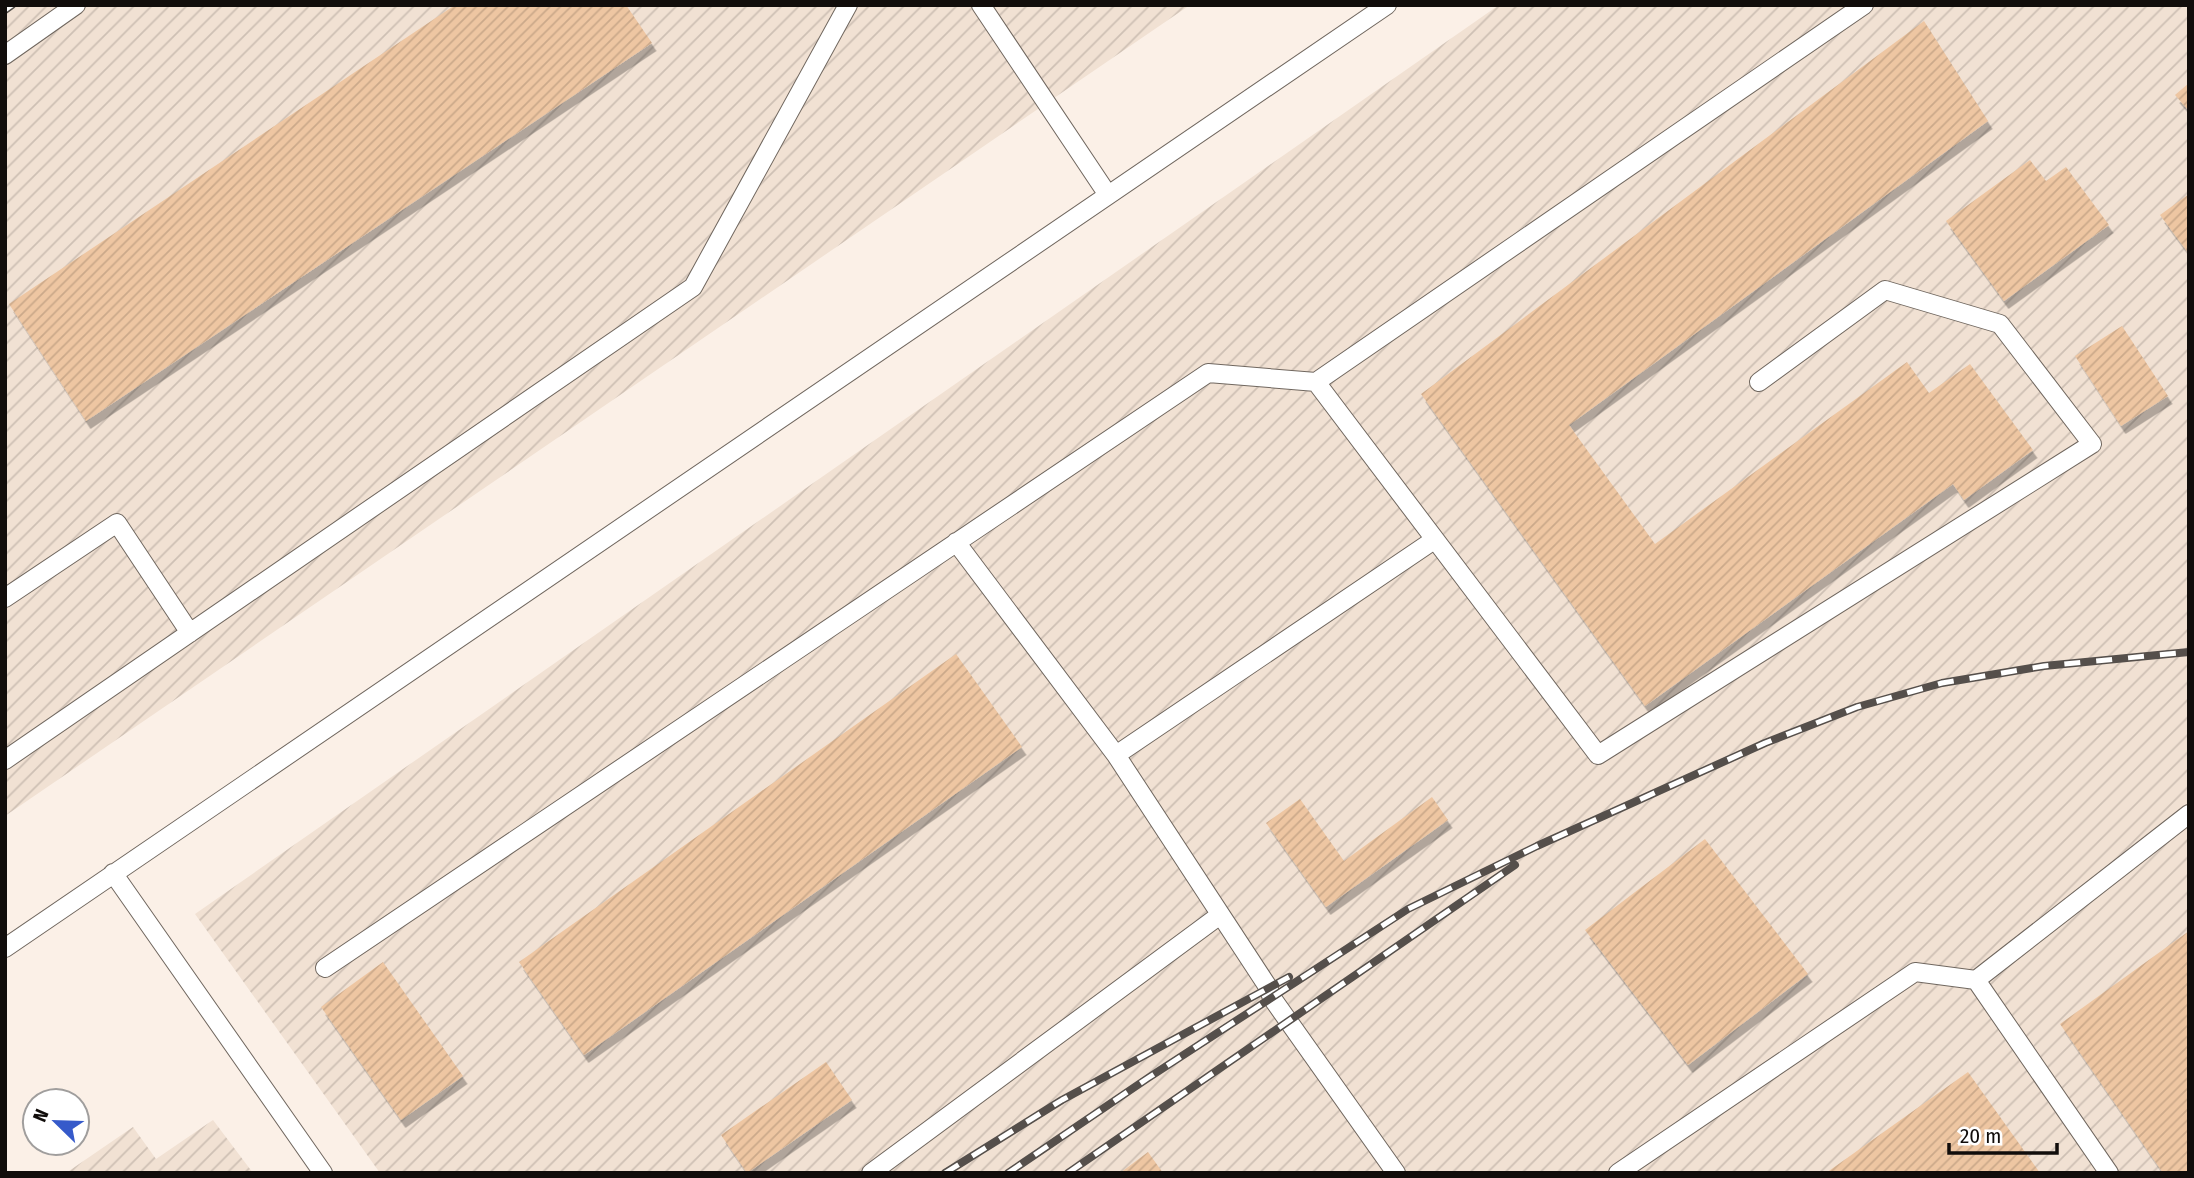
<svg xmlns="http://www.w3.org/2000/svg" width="2194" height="1178" font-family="'Fira Sans Condensed',sans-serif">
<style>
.industrial{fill:url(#industrial-furrows)}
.building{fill:url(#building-hatch);filter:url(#shadow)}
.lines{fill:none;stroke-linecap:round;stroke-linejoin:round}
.service-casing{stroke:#70675f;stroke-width:20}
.service{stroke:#fff;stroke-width:18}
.rail-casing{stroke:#554f4b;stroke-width:8}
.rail{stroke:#fff;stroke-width:5;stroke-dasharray:16;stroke-linecap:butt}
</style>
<defs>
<pattern id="industrial-furrows" width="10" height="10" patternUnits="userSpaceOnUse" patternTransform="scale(1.75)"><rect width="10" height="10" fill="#f1e1d3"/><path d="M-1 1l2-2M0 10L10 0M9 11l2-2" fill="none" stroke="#cec0b4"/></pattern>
<pattern id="building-hatch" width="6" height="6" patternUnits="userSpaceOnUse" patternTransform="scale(1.75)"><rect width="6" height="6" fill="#eec6a2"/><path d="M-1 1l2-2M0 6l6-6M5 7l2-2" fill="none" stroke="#cba98a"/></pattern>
<filter id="shadow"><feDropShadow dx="4.5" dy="8" stdDeviation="0" flood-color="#0004"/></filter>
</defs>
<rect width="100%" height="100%" fill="#fbf0e7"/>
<path class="industrial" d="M 5,5 L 1190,5 L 5,816 Z
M 1499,5 L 2189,5 L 2189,1173 L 380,1173 L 195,914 Z
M 213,1120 L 253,1173 L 66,1173 L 133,1127 L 156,1159 Z"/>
<path class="building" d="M 455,5 L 626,5 L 652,43 L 86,421 L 9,304 Z
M 1924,21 L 1988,121 L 1569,425 L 1655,544 L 1907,362 L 1929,393 L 1970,364 L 2033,450 L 1964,500 L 1953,484 L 1645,706 L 1421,394 Z
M 2189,83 L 2189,111 L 2175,95 Z
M 2030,160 L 2046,181 L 2066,167 L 2109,225 L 2004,301 L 1946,221 Z
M 2189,194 L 2189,254 L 2160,215 Z
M 2122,326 L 2168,396 L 2121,426 L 2075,356 Z
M 956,654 L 1022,747 L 584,1055 L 519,962 Z
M 1432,797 L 1448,820 L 1326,907 L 1266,823 L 1300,799 L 1344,861 Z
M 1705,839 L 1808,974 L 1688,1065 L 1585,930 Z
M 2189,931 L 2189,1173 L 2163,1173 L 2060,1024 Z
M 383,962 L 463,1076 L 401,1120 L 321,1007 Z
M 826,1062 L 852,1100 L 747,1173 L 721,1135 Z
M 1968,1072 L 2040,1173 L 1826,1173 Z
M 1148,1152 L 1163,1173 L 1120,1173 Z"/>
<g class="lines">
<defs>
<path id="service" d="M 981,5 L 1108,195
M 5,55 L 76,5
M 1759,382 L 1885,290 L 2000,324 L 2092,444 L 1598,755 L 1316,382 L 1864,5
M 956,542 L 1116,755 L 1268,987 L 1272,998 L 1396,1173
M 5,598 L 117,523 L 190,633
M 1116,755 L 1434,540
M 5,760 L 693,287 L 848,5
M 113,873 L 323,1173
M 5,948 L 1387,5
M 325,968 L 1208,373 L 1316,382
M 871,1173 L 1220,915
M 1618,1173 L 1915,972 L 1976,980
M 2109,1173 L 1976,980 L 2189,814"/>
</defs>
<use href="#service" class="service-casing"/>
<use href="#service" class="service"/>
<defs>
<path id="rail" d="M 5,10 L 12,5
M 945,1173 L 1062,1100 L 1289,977
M 1008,1173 L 1148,1078 L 1408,909 L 1537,846 L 1765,743 L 1857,707 L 1942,683 L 2044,666 L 2189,652
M 1068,1173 L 1515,865"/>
</defs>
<use href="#rail" class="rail-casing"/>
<use href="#rail" class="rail"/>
</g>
<rect width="2194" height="1178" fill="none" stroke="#110d0b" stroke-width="14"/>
<g transform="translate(56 1122) rotate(293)"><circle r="33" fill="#ffffff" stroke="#a09e9d" stroke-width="2"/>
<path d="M0-5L12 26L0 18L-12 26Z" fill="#365aca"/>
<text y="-10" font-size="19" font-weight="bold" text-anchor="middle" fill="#110d0b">N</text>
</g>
<path d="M1949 1143v10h108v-10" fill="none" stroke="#110d0b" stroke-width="3.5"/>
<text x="1960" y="1143" font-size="21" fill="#110d0b" stroke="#ffffff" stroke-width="5" paint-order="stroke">20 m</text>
</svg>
